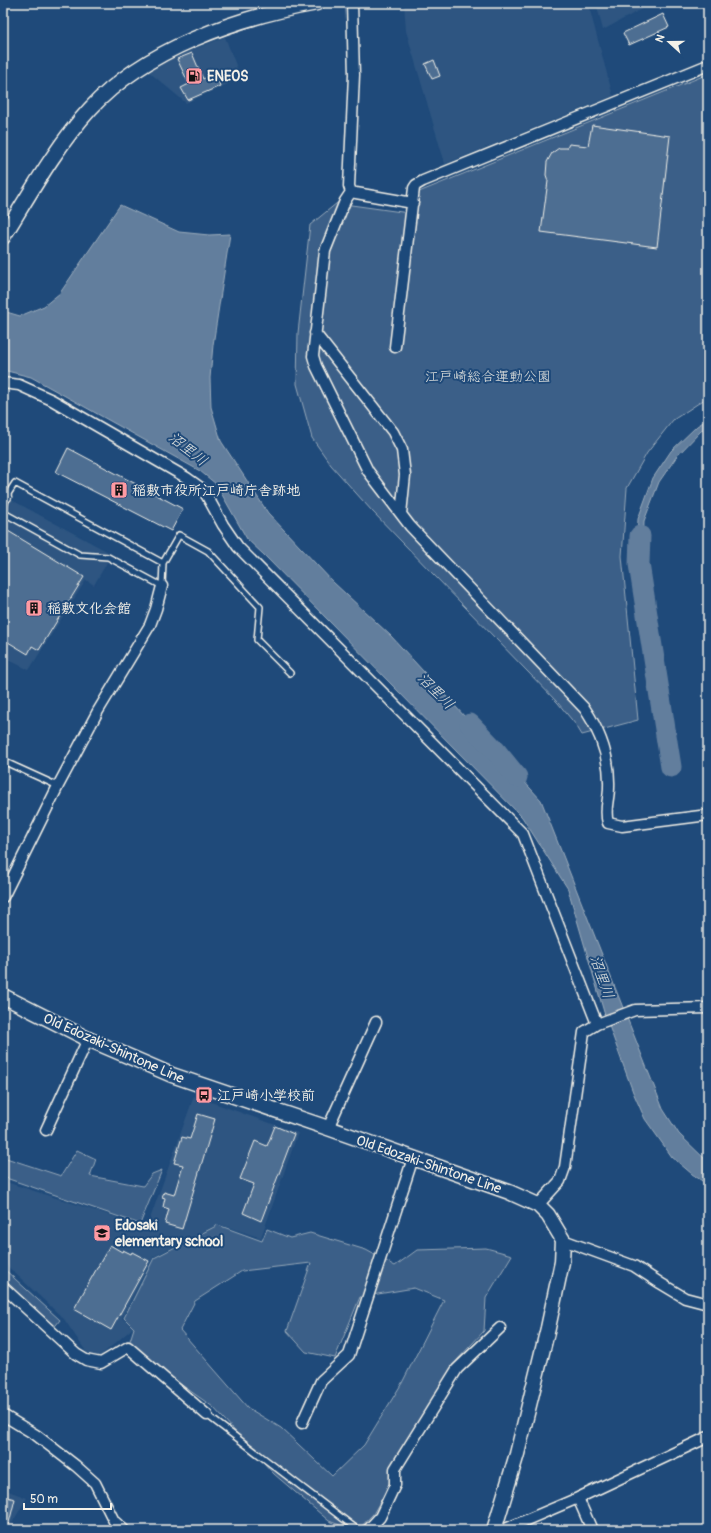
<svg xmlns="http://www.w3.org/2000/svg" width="711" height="1533" font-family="Pangolin,'Klee One',sans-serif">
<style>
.built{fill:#2d5581}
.green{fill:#3a5f88;stroke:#97a8b8;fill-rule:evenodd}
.water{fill:#627e9d;stroke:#9cacbb}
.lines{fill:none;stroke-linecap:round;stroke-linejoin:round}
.river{stroke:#627e9d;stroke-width:21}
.building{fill:#4d6e92;stroke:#f4f1e8}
.lane-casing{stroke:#f4f1e8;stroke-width:8}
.street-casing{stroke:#f4f1e8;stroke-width:13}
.secondary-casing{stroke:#f4f1e8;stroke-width:17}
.lane{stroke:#1f4a7a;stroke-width:5}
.street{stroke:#1f4a7a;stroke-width:10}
.secondary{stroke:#1f4a7a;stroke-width:14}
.labels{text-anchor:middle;stroke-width:4;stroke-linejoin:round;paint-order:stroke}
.poi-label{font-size:14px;font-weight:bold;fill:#f4f1e8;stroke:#1f4a7a;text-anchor:start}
.park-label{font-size:14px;fill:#e1e2de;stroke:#1f4a7a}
.street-label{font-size:14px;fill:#f4f1e8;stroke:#1f4a7a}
.water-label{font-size:15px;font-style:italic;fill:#dee0dd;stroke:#1f4a7a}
</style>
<rect width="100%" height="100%" fill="#1f4a7a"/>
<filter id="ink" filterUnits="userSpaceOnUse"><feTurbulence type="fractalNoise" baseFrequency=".025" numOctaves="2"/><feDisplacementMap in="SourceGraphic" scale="8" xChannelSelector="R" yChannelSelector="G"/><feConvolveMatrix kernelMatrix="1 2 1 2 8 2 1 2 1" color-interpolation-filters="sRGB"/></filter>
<g filter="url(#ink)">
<path class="built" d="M 404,3 L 588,3 L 613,96 L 445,164 L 406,31 Z
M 596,3 L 653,3 L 603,30 Z
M 225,37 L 241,78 L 186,103 L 149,72 L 174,57 Z
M 8,498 L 112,554 L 94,585 L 86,580 L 29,670 L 3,657 L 3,506 Z
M 194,1096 L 298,1133 L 261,1238 L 218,1224 L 153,1257 L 122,1318 L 133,1328 L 93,1362 L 64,1319 L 3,1262 L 3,1181 L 147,1227 Z
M 3,1489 L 27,1498 L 8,1530 L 3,1530 Z"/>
<path class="green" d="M 708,74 L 708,397 L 673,420 L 647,453 L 627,488 L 622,556 L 638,720 L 582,735 L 576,725 L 558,703 L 372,511 L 331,465 L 312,438 L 297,384 L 298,333 L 310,225 L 337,203 L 416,214 L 419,192 Z
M 77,1150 L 96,1159 L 90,1176 L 143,1186 L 152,1174 L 162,1170 L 140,1224 L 3,1177 L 3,1157 L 61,1176 Z
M 218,1225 L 262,1241 L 267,1229 L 290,1238 L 310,1233 L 366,1250 L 395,1266 L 417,1250 L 486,1248 L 512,1255 L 486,1298 L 484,1331 L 458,1359 L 390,1470 L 389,1486 L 373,1514 L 358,1530 L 353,1530 L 329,1521 L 274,1474 L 213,1407 L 128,1347 L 134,1328 L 124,1318 L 154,1258 ZM 311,1263 L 287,1331 L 306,1352 L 335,1358 L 360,1297 L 414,1288 L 444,1300 L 402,1383 L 364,1445 L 332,1476 L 281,1428 L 248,1408 L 180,1330 L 195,1301 L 242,1271 Z
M 3,1268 L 60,1320 L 52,1330 L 3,1287 Z"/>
<path class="water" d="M 120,205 L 179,232 L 209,235 L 230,234 L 213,345 L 210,378 L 211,407 L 221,441 L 268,513 L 333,582 L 391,636 L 541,800 L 663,1109 L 679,1134 L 708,1162 L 708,1185 L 692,1174 L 672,1157 L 645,1119 L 633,1092 L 604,1012 L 568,889 L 522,817 L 264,555 L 247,539 L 216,484 L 200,471 L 31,377 L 3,370 L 3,311 L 20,316 L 44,306 L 60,293 Z
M 708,419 L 708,427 L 701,431 L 677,456 L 659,482 L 644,521 L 643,565 L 636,563 L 638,519 L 653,478 L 671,451 L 697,426 Z"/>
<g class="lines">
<path class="river" d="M 640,536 L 639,564 L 671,767
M 470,724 L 495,750 L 517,777"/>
</g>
<path class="building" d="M 663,14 L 669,27 L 629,45 L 623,33 Z
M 192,53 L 203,79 L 216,73 L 220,86 L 188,100 L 181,88 L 189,84 L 177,59 Z
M 434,60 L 440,76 L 432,79 L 425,64 Z
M 592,125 L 670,136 L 657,247 L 541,232 L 548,181 L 546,175 L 547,162 L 552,153 L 559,148 L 567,148 L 569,144 L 588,146 Z
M 68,448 L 183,509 L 171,531 L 56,472 Z
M 8,531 L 84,577 L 39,650 L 32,646 L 28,654 L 3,639 L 3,539 Z
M 198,1114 L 215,1119 L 182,1229 L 165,1224 L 169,1209 L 163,1207 L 165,1198 L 162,1197 L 164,1192 L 174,1195 L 183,1165 L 174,1163 L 182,1137 L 190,1139 Z
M 275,1126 L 294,1134 L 261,1221 L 243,1213 L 254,1184 L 240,1179 L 255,1141 L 267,1146 Z
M 110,1245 L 122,1252 L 123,1250 L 131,1254 L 132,1252 L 149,1261 L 111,1330 L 74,1309 Z
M 3,1496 L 15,1499 L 9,1523 L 3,1528 Z"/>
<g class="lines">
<defs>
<path id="lane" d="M 15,483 L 163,563 L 162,586 L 108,557 L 80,555 L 4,513 L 6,497 Z
M 163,563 L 179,535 L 208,551 L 260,607 L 257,640 L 290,673
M 3,761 L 58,786
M 207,1415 L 358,1530"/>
<path id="street" d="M 352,3 L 354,75 L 349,186 L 351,192 L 356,193 L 413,203
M 351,192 L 345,201 L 325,251 L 313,356 L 316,366 L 368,471 L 410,526 L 585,709 C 601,733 610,758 609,787 C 609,801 604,809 608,823 L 622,826 L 708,815
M 315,333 L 393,432 L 402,450 L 405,475 L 401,514
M 395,347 L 414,188 L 416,185 L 423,181 L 708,65
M 3,383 L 19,385 L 52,400 L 187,478 L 201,488 L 207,496 L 223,525 L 238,547 L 523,834 L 597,1024
M 3,495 L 6,497
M 3,897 L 58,786 L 98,711 L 150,625 L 156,609 L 162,586
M 328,1128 L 376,1022
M 46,1130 L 88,1039
M 538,1205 L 560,1181 L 565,1167 L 584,1032 L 597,1024 L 635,1010 L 708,1008
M 563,1240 L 634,1266 L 660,1283 L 685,1298 L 708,1304
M 3,1287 L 76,1354 L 86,1360 L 101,1363 L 128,1347 L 207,1415
M 3,1415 L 36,1435 L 76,1466 L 95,1483 L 114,1521 L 124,1530
M 302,1423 L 321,1381 L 349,1355 L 413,1158
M 578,1498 L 592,1530
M 368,1530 L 380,1517 L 395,1485 L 395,1469 L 457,1369 L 500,1328
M 503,1530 L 578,1498 L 708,1437"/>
<path id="secondary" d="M 3,237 C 29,195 57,145 90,109 C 145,49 238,17 317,3
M 3,996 L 88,1039 L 172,1075 L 328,1128 L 509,1192 L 538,1205 L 548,1215 L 563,1240 L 562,1262 L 548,1328 L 517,1454 L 494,1530"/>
</defs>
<use href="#lane" class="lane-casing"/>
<use href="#street" class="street-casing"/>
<use href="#secondary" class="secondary-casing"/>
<use href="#lane" class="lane"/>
<use href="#street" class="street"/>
<use href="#secondary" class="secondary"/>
</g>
</g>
<defs>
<symbol id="fuel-square" viewBox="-11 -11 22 22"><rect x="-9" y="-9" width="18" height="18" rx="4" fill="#ff9aa2" stroke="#1f4a7a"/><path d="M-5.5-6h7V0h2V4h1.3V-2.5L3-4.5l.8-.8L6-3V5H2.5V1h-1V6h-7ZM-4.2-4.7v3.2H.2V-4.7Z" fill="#111"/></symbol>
<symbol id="building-square" viewBox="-11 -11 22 22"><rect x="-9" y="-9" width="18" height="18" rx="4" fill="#ff9aa2" stroke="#1f4a7a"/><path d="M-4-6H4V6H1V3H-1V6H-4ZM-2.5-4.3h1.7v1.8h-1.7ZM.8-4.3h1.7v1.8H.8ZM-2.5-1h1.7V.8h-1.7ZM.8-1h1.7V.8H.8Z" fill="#111"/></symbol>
<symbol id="bus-square" viewBox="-11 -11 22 22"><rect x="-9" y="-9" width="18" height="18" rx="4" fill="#ff9aa2" stroke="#1f4a7a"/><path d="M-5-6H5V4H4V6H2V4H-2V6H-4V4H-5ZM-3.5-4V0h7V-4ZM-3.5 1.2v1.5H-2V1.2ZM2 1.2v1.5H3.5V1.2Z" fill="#111"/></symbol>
<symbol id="school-square" viewBox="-11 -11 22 22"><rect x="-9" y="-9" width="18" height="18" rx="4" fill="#ff9aa2" stroke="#1f4a7a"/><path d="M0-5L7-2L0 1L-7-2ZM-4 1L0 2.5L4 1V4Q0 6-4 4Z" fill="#111"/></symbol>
</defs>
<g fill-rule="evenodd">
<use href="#fuel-square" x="184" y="66" width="20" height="20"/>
<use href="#building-square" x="109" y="480" width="20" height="20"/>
<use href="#building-square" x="24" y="598" width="20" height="20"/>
<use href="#bus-square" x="194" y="1085" width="20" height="20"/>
<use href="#school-square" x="92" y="1223" width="20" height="20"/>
</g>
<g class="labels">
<g class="poi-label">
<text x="207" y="81">ENEOS</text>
<text x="132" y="495">稲敷市役所江戸崎庁舎跡地</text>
<text x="47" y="613">稲敷文化会館</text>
<text x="217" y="1100">江戸崎小学校前</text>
<text x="115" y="1230">Edosaki<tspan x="115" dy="16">elementary school</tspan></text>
</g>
<g class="park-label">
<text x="488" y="381">江戸崎総合運動公園</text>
</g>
<g class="street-label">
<text transform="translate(114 1048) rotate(24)" y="5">Old Edozaki-Shintone Line</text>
<text transform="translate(429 1164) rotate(19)" y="5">Old Edozaki-Shintone Line</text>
</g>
<g class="water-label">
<text transform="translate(188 449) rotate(38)" y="5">沼里川</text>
<text transform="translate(436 691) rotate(45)" y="5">沼里川</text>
<text transform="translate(602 977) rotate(71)" y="5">沼里川</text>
</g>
</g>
<rect width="711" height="1533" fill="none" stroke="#1f4a7a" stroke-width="16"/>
<rect x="8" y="8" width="695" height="1517" fill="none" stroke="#f4f1e8" stroke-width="1.5" filter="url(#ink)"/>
<g transform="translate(669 42) rotate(291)" stroke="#1f4a7a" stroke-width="3" paint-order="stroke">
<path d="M0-3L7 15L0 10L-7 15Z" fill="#f4f1e8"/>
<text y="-6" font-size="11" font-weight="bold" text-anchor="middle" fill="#f4f1e8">N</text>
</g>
<path d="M24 1503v6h87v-6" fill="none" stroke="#f4f1e8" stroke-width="2"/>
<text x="30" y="1503" font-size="12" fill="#f4f1e8" stroke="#1f4a7a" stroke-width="3" paint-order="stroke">50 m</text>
</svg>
